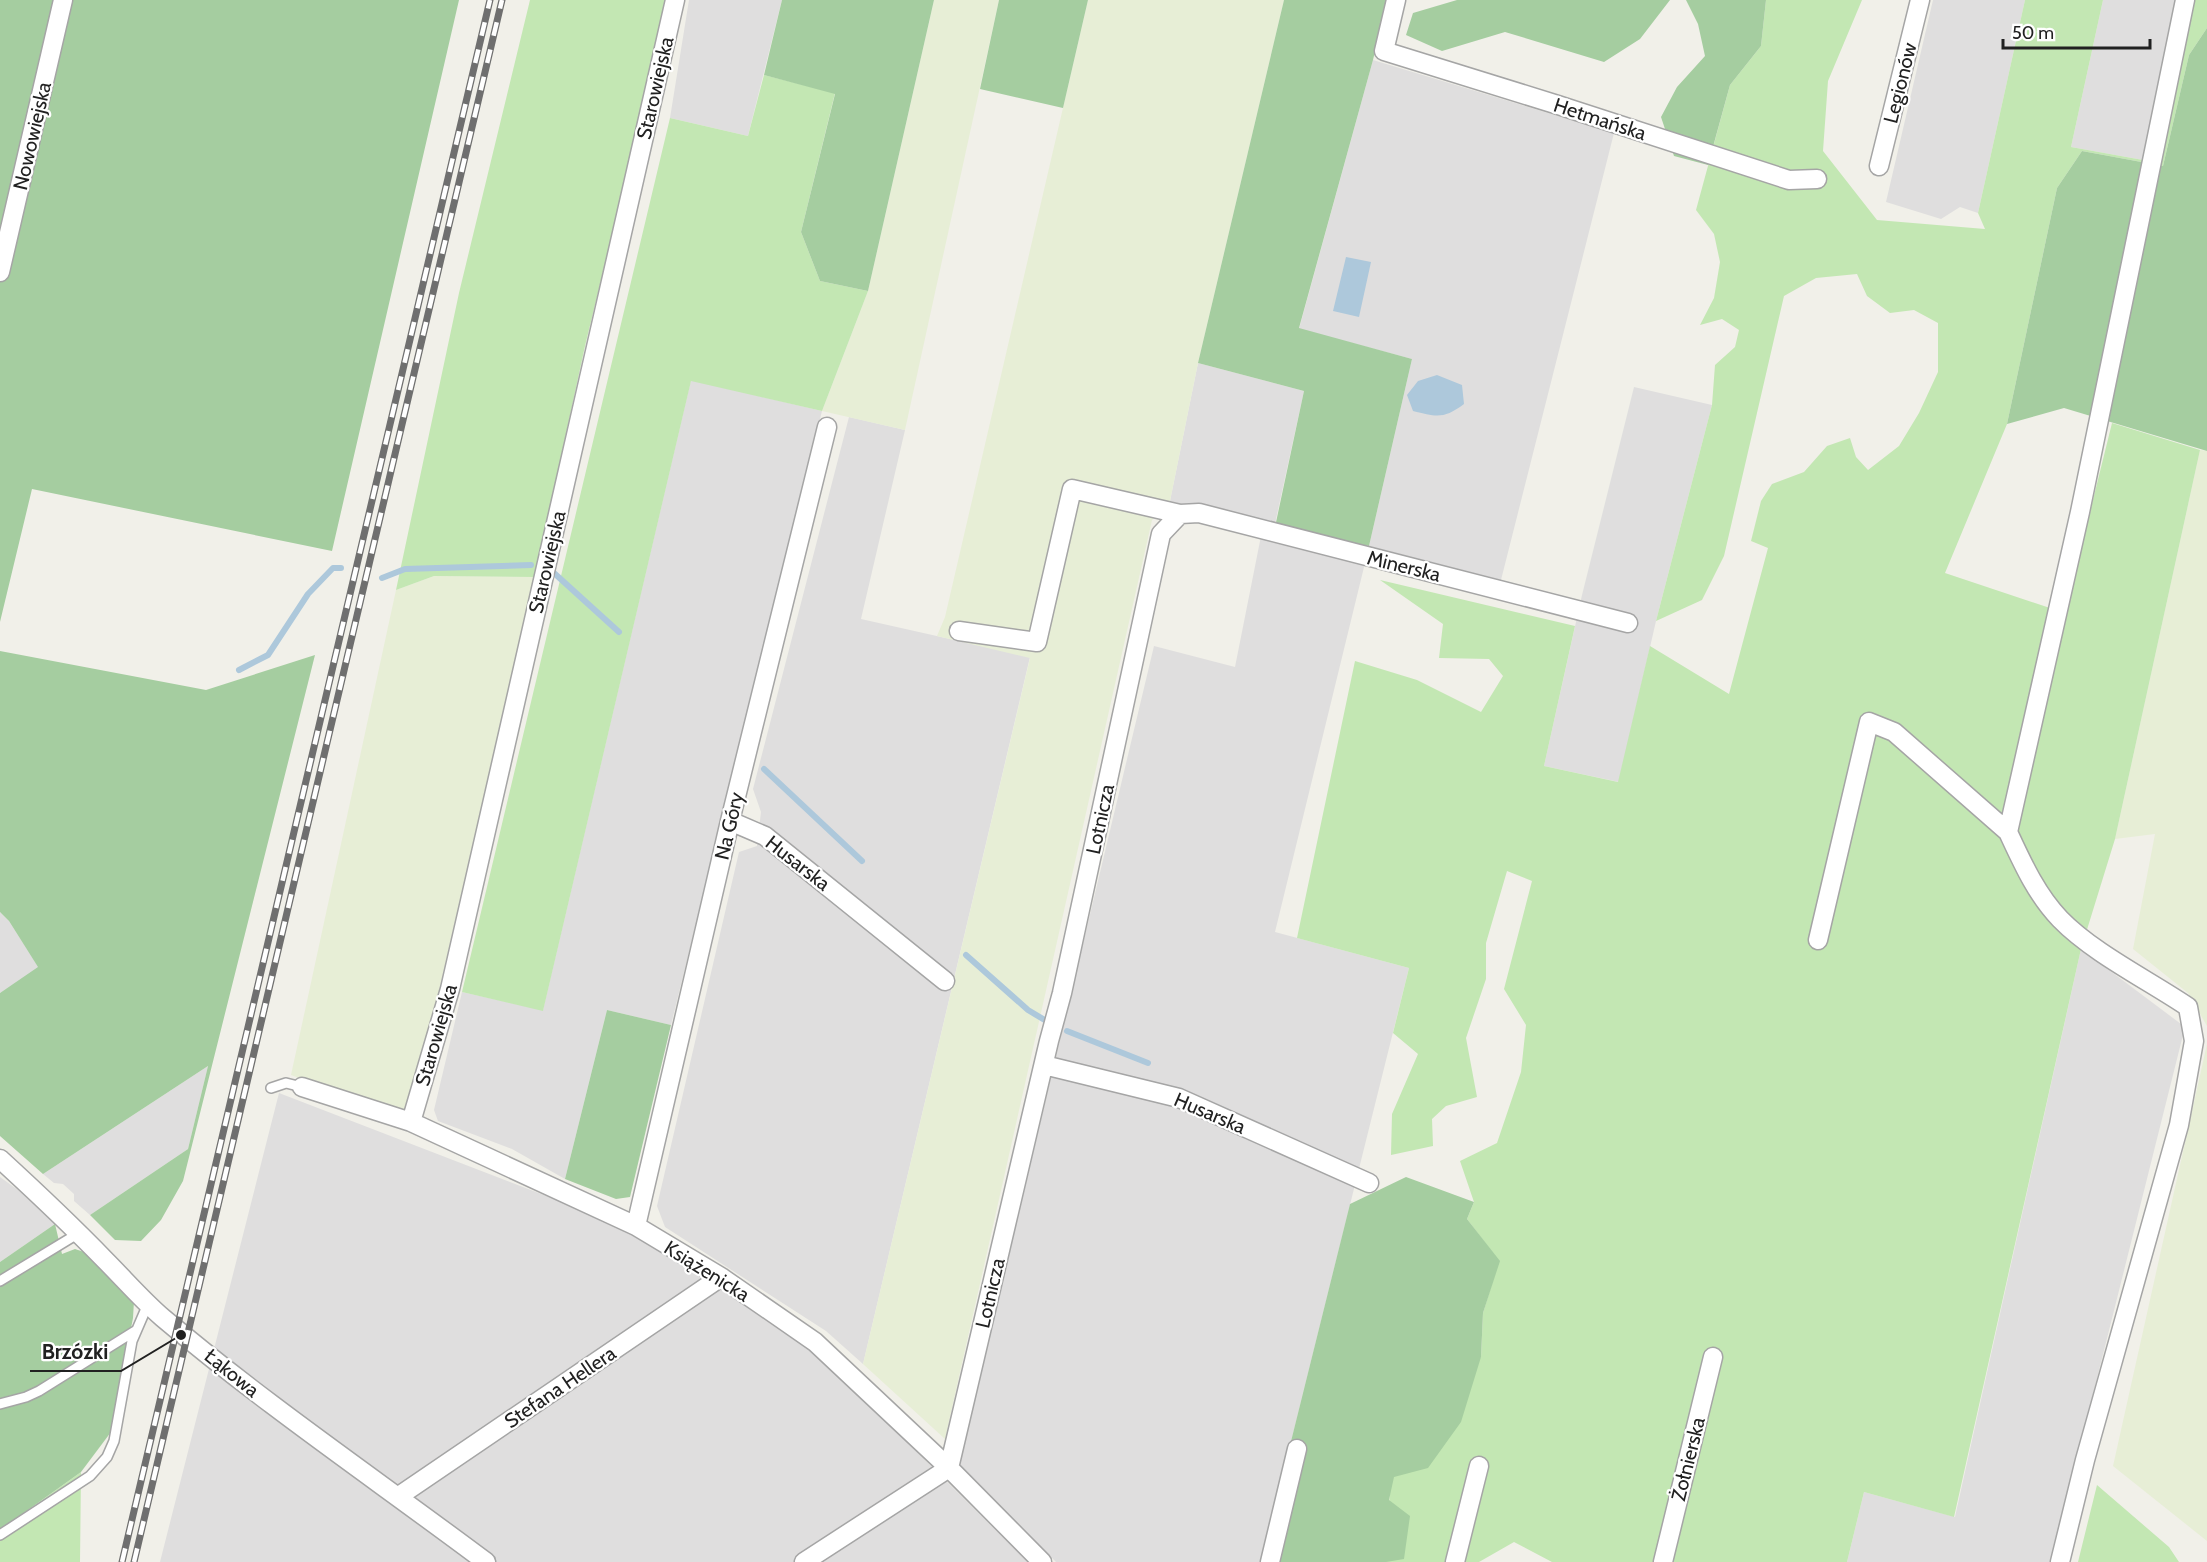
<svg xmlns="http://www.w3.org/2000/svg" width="2207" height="1562" font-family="Cabin,sans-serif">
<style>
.residential{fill:#dfdede}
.farmland{fill:#e7eed6}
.grass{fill:#c3e7b3}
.forest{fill:#a5cda0}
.water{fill:#adc8db}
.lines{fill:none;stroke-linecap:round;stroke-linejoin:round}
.stream{stroke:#adc8db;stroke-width:6}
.lane-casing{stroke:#a5a5a5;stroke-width:12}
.street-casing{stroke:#a5a5a5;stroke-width:21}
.lane{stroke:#fff;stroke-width:9}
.street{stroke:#fff;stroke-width:18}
.rail-casing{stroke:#6f6f6f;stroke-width:7}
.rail{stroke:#fff;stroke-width:4.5;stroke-dasharray:14;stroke-linecap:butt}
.labels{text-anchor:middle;stroke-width:4.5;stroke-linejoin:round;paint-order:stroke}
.street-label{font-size:20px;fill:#212121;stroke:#fff}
.leader{fill:none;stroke:#212121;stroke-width:2}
.callout-dot{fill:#212121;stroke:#fff;stroke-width:2}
.callout-label{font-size:21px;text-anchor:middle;font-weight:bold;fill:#212121;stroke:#fff;stroke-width:4.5;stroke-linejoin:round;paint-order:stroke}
</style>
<rect width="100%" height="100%" fill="#f1f0e9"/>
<path class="residential" d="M 689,0 L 782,0 L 748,136 L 670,118 Z
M 1933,0 L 2025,0 L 1978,213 L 1960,207 L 1941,219 L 1886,202 Z
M 2103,0 L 2182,0 L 2143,160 L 2071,147 Z
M 1373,60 L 1614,133 L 1501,580 L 1369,546 L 1412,359 L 1299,329 Z
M 1198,363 L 1304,391 L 1271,542 L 1365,563 L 1275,932 L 1409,968 L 1261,1562 L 1056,1562 L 959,1464 L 1154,646 L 1235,667 L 1263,526 L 1170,501 Z
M 691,380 L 822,411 L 671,1025 L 607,1010 L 565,1179 L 512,1149 L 438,1121 L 434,1110 L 462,992 L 543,1010 Z
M 1634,387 L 1712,405 L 1656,621 L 1619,782 L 1544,766 L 1582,595 Z
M 849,417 L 905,430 L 861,619 L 1030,657 L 863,1364 L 826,1331 L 665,1227 L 657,1206 L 739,852 L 757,846 L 761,812 L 753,789 Z
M 0,912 L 9,921 L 39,968 L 0,993 Z
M 2081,949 L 2185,1027 L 2051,1562 L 1847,1562 L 1864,1492 L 1955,1517 Z
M 208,1066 L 188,1149 L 90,1215 L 74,1201 L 74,1194 L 63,1184 L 54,1183 L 43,1174 Z
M 279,1093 L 640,1232 L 811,1347 L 1028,1562 L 160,1562 Z
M 0,1177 L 18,1190 L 55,1224 L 0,1262 Z"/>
<path class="farmland" d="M 934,0 L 999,0 L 905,430 L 822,411 L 868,291 Z
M 1088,0 L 1284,0 L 1198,363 L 1170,501 L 1152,520 L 945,1439 L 863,1364 L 1030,658 L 937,636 L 945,617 Z
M 2200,450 L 2207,451 L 2207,1026 L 2188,993 L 2133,949 L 2155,834 L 2115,839 Z
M 434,576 L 535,577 L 409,1120 L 291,1075 L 396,590 Z
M 2207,1044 L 2207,1541 L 2113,1466 Z"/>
<path class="grass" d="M 530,0 L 669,0 L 585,346 L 535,577 L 434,576 L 396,590 L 459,293 Z
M 1766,0 L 1862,0 L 1828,81 L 1823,151 L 1877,220 L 1985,229 L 1978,213 L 2025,0 L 2103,0 L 2071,147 L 2143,160 L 2182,0 L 2207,0 L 2207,28 L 2189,55 L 2163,166 L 2082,151 L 2057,188 L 2007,424 L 1945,573 L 2065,613 L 2112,423 L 2200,450 L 2115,839 L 2081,949 L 1954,1517 L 1864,1492 L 1847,1562 L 1552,1562 L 1514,1542 L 1479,1562 L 1386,1562 L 1391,1469 L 1481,1357 L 1483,1313 L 1499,1261 L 1467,1219 L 1474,1202 L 1460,1161 L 1497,1143 L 1521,1072 L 1526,1025 L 1504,989 L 1532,881 L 1507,871 L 1486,943 L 1486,979 L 1466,1038 L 1477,1097 L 1446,1106 L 1432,1119 L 1433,1146 L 1391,1155 L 1392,1114 L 1418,1054 L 1393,1033 L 1409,968 L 1297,938 L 1355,661 L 1417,680 L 1481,712 L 1503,676 L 1489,659 L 1439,658 L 1443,624 L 1380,580 L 1575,626 L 1544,766 L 1618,782 L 1650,646 L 1729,694 L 1768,548 L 1751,541 L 1761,501 L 1772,484 L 1804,472 L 1827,446 L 1850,438 L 1856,457 L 1868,470 L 1899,446 L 1919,413 L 1938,372 L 1938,323 L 1914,310 L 1890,313 L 1867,296 L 1857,274 L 1816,278 L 1784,296 L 1724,556 L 1702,600 L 1656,621 L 1712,405 L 1715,365 L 1735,347 L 1739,330 L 1722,319 L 1700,325 L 1714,298 L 1720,262 L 1714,234 L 1696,210 L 1730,85 L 1761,46 Z
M 764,75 L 835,93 L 801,232 L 820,281 L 868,291 L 822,411 L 691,381 L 543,1011 L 462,992 L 670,118 L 748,136 Z
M 81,1472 L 80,1562 L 0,1562 L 0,1530 Z
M 2097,1485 L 2169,1547 L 2179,1562 L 2078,1562 Z"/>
<path class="forest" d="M 0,0 L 459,0 L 332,551 L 32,489 L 0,622 Z
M 782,0 L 934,0 L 868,291 L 820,281 L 801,232 L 835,94 L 764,75 Z
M 999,0 L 1088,0 L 1063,108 L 980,89 Z
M 1284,0 L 1387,0 L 1373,60 L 1299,328 L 1412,359 L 1369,546 L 1275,527 L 1304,391 L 1198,363 Z
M 1457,0 L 1670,0 L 1640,39 L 1604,62 L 1505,32 L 1442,51 L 1406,35 L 1413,13 Z
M 1686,0 L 1766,0 L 1761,46 L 1730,85 L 1708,165 L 1674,156 L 1661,117 L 1677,87 L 1705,56 L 1698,24 Z
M 2207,28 L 2207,451 L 2064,408 L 2007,424 L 2057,188 L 2082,151 L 2163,166 L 2189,55 Z
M 0,651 L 206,690 L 315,655 L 183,1181 L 161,1220 L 141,1241 L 115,1240 L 90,1215 L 188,1149 L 208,1066 L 43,1174 L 0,1136 L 0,993 L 38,967 L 9,921 L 0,912 Z
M 607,1010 L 671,1025 L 630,1197 L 616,1199 L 565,1179 Z
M 1406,1177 L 1474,1202 L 1467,1219 L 1500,1261 L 1483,1313 L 1481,1357 L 1461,1422 L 1428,1468 L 1394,1477 L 1389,1500 L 1410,1516 L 1404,1559 L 1386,1562 L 1261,1562 L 1350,1204 Z
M 55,1224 L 62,1254 L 75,1249 L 90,1254 L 134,1301 L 133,1318 L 111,1432 L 81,1472 L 0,1530 L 0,1262 Z"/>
<path class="water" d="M 1346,257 L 1371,262 L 1359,317 L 1333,311 Z
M 1437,375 L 1462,385 L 1464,404 C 1444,419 1437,417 1413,411 L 1407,395 L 1418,381 Z"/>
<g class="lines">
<path class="stream" d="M 554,573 L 619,632
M 382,578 L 405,569 L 531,565
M 239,670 L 268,655 L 308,594 L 333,568 L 341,568
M 764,769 L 862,861
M 966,955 L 1028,1010 L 1048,1022
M 1067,1031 L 1148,1063"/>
<defs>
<path id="lane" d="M 271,1088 L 286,1083 L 302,1087
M 0,1281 L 79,1233
M 0,1404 L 26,1397 L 39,1391 L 135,1331
M 0,1535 L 90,1476 L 107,1457 L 114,1441 L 132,1341 L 148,1304"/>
<path id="street" d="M 1396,0 L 1384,51 L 1558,105 L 1789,180 L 1817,179
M 1879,166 L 1920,0
M 0,272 L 63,0
M 959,631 L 1037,642 L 1072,489 L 1180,514 L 1199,513 L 1628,623
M 730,821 L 765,836 L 945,981
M 2008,832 C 2022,862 2036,894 2060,919 C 2093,953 2148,980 2188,1007 L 2194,1041 L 2179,1125 L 2085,1460 L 2060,1562
M 1818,940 L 1869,722 L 1894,732 L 2008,832 L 2080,512 L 2185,0
M 1044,1065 L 1179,1098 L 1369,1183
M 302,1087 L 411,1122 L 636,1226 L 721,1277 L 815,1342 L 949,1468 L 1042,1562
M 411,1122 L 450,989 L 675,0
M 0,1159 C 36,1192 71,1225 105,1260 C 124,1279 142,1300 163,1318 C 266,1405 378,1481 486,1562
M 636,1226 L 730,821 L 827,427
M 399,1496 L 721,1277
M 804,1562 L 949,1468 L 1049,1041 L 1062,993 L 1161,534 L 1180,514
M 1270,1562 L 1297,1449
M 1455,1562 L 1479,1466
M 1663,1562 L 1713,1357"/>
</defs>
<use href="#lane" class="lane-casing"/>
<use href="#street" class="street-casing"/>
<use href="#lane" class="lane"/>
<use href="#street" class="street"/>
<defs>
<path id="rail" d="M 122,1562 L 490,0
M 134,1562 L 502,0"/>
</defs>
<use href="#rail" class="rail-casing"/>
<use href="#rail" class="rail"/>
</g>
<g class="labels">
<g class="street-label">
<text transform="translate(1900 83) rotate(-76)" y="7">Legionów</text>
<text transform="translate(655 88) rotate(-77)" y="7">Starowiejska</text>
<text transform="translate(1600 119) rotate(18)" y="7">Hetmańska</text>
<text transform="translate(32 136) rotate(-77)" y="7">Nowowiejska</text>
<text transform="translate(547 562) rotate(-77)" y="7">Starowiejska</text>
<text transform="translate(1404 566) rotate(14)" y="7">Minerska</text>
<text transform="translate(1100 819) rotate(-78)" y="7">Lotnicza</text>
<text transform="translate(729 826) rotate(-77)" y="7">Na Góry</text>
<text transform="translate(798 863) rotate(38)" y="7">Husarska</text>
<text transform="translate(436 1035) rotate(-74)" y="7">Starowiejska</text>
<text transform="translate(1210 1113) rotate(23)" y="7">Husarska</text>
<text transform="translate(707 1271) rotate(32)" y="7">Książenicka</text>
<text transform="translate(990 1293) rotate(-77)" y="7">Lotnicza</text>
<text transform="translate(232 1373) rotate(39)" y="7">Łąkowa</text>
<text transform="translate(560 1387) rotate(-34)" y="7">Stefana Hellera</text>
<text transform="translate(1688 1459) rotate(-76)" y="7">Żołnierska</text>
</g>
</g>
<path class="leader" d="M181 1335L121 1371H30"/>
<circle class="callout-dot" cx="181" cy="1335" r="6"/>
<g class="callout-label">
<text x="75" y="1359">Brzózki</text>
</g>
<path d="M2003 39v9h147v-9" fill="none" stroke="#212121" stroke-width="3"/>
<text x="2012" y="39" font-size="18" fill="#212121" stroke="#ffffff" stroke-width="4.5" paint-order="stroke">50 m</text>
</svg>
